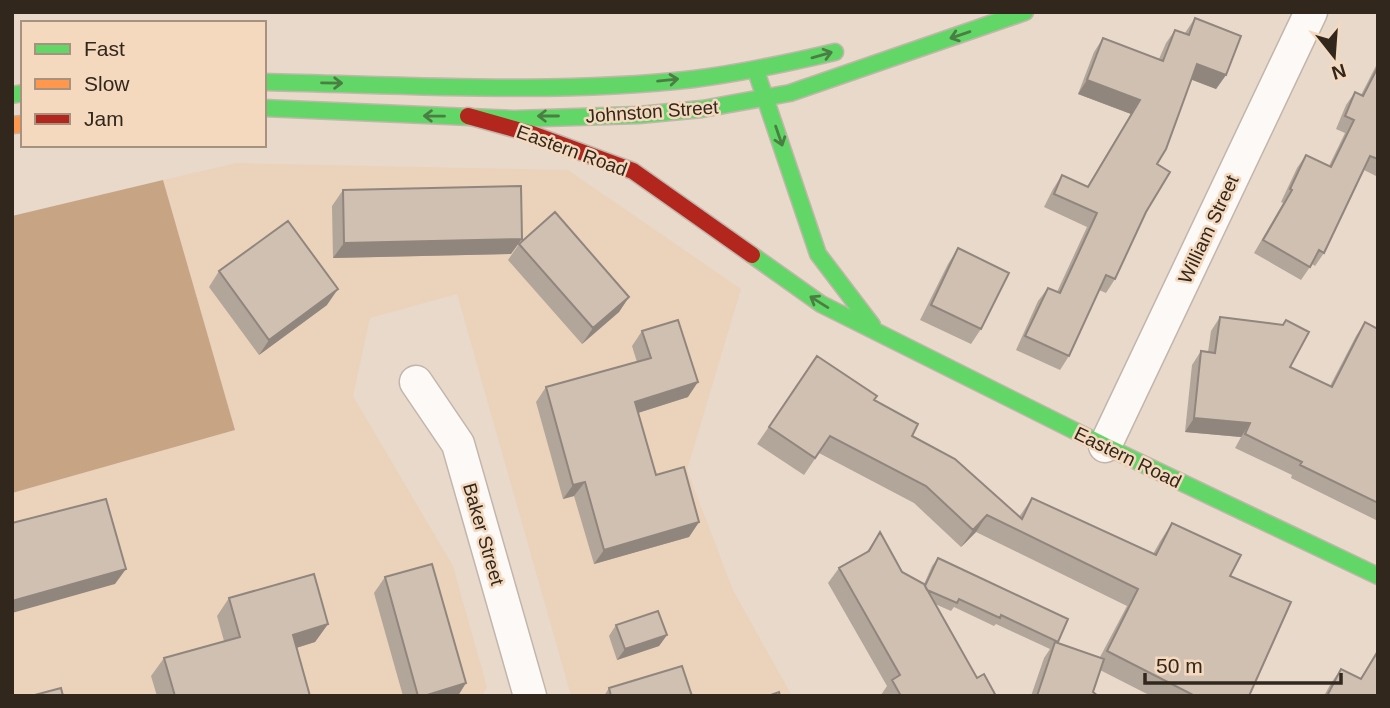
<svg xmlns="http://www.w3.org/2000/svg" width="1390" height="708" font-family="Helvetica,sans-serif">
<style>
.built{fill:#ebd2ba}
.water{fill:#c7a584}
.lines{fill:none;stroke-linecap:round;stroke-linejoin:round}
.street-casing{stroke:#c2b6ab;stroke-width:35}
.fast-casing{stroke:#c2b6ab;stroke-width:19}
.slow-casing{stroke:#c2b6ab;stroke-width:19}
.jam-casing{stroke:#c2b6ab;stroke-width:19}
.street{stroke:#fcf9f7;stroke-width:32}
.fast{stroke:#63d668;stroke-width:16}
.slow{stroke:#ff974d;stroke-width:16}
.jam{stroke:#b3261e;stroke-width:16}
.wall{fill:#b2a599}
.shaded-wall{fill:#91867d}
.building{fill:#cfc0b2;stroke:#91867d;stroke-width:2}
.oneway{stroke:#4a7e42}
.labels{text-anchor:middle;stroke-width:5;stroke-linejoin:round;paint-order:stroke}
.street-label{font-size:19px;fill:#31271d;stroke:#f4d9bf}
</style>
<rect width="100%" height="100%" fill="#e8d9cb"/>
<path class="built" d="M 236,163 L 568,170 L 741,289 L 687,470 L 733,590 L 792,696 L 571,696 L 457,294 L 370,318 L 353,396 L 453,566 L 487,687 L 482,696 L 12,696 L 12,493 L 235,430 L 163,180 Z"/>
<path class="water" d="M 163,180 L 235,430 L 12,493 L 12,216 Z"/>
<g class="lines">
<defs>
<path id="street" d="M 416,382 L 458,444 L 530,696
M 1105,446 L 1311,12"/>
<path id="fast" d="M 757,74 L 818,254 L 872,325
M 264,82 C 407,85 552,95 694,79 C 742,73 788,63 835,52
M 12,95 L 23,93
M 264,108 L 514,119 L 639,115 L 702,109 L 790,93 L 1025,12
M 752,255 L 821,304 L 1105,446 L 1378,576"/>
<path id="slow" d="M 12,125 L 23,124"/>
<path id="jam" d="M 468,116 L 532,134 L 633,171 L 752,255"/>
</defs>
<use href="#street" class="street-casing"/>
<use href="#fast" class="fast-casing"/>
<use href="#slow" class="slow-casing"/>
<use href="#jam" class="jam-casing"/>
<use href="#street" class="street"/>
<use href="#fast" class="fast"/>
<use href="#slow" class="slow"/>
<use href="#jam" class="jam"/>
</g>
<path class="wall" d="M 1195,18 L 1226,75 L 1216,89 L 1191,79 L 1157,164 L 1146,212 L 1115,279 L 1106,293 L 1099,290 L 1069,356 L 1060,370 L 1016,350 L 1038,301 L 1048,288 L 1057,292 L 1087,227 L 1044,207 L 1053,189 L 1062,175 L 1087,187 L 1131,114 L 1078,94 L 1094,52 L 1103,38 L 1159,59 L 1166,43 L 1175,30 L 1185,33 Z
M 1378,62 L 1378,177 L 1364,170 L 1324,253 L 1315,266 L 1312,264 L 1301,280 L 1254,253 L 1283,203 L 1281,202 L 1297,168 L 1306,155 L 1329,166 L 1345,133 L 1336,129 L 1346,105 L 1355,92 L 1361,95 Z
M 343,190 L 511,254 L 333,258 L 332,206 Z
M 519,244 L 629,297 L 619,312 L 582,344 L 508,260 Z
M 958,248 L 981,329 L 971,344 L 920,320 L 948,264 Z
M 219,271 L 327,305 L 259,355 L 209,287 Z
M 1220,317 L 1283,325 L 1286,320 L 1290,367 L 1330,386 L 1356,336 L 1365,322 L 1378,329 L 1378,521 L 1291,478 L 1292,475 L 1235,448 L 1241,437 L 1185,432 L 1192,365 L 1201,351 L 1208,352 L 1211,331 Z
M 642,331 L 688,397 L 638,413 L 656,475 L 699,522 L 689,537 L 594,564 L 574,496 L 563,499 L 536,402 L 546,387 L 637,362 L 632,346 Z
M 817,356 L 874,400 L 912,436 L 1019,517 L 1032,498 L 1153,554 L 1161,540 L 1172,523 L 1230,576 L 1249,696 L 1151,696 L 1100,670 L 1093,692 L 1098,696 L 1031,696 L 1044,658 L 1050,649 L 996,624 L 994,626 L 954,607 L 951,611 L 935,604 L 977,678 L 996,696 L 882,696 L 881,695 L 887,686 L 828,583 L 839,568 L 866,553 L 880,532 L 902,572 L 924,584 L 932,566 L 938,558 L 1057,642 L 1100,657 L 1127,606 L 976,532 L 961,547 L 914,503 L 819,453 L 804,475 L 757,444 Z
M 385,577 L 458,696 L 403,696 L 374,593 Z
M 229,598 L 328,624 L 315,642 L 296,648 L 310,696 L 157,696 L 151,676 L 164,658 L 224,641 L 217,616 Z
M 616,625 L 667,635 L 659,646 L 617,660 L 609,636 Z
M 1378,649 L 1378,696 L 1324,696 L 1331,683 L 1341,669 L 1360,679 Z
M 609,688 L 692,696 L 604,696 Z"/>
<path class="shaded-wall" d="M 1197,64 L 1226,75 L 1216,89 L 1187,78 Z
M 1087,80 L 1140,100 L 1131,114 L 1078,94 Z
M 522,239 L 511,254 L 333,258 L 344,243 Z
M 338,289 L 327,305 L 259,355 L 269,340 Z
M 629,297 L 619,312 L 582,344 L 593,328 Z
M 698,382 L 688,397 L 625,417 L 635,402 Z
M 1194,418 L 1250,423 L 1241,437 L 1185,432 Z
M 585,482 L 574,496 L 563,499 L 573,485 Z
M 987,515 L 976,532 L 961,547 L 973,530 Z
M 699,522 L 689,537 L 594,564 L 604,550 Z
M 126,569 L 115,584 L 12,613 L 12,601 Z
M 328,624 L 315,642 L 280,653 L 293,635 Z
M 667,635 L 659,646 L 617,660 L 625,649 Z
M 466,683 L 458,696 L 424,696 Z"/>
<path class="building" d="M 1195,18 L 1241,36 L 1226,75 L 1197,64 L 1166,149 L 1157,164 L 1170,172 L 1146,212 L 1115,279 L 1106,275 L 1069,356 L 1025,336 L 1048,288 L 1060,293 L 1097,213 L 1054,194 L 1062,175 L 1088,187 L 1140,100 L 1087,80 L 1103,38 L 1163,61 L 1175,30 L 1189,35 Z
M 1378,67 L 1378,159 L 1370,156 L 1324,253 L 1319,250 L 1310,267 L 1263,240 L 1292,190 L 1290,189 L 1306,155 L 1331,167 L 1354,120 L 1345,116 L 1355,92 L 1363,96 Z
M 521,186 L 522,239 L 344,243 L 343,190 Z
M 555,212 L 629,297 L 593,328 L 519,244 Z
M 288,221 L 338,289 L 269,340 L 219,271 Z
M 958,248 L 1009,273 L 981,329 L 931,305 Z
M 1220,317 L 1283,325 L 1286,320 L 1309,332 L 1290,367 L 1332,387 L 1365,322 L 1378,329 L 1378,503 L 1300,465 L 1302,462 L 1245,434 L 1250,423 L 1194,418 L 1201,351 L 1215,353 Z
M 678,320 L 698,382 L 635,402 L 656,475 L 684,467 L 699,522 L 604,550 L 585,482 L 573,485 L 546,387 L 651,358 L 642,331 Z
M 817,356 L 877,396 L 874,400 L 918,424 L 912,436 L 955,459 L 1022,519 L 1032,498 L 1156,555 L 1172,523 L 1241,555 L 1230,576 L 1291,602 L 1249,696 L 1195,696 L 1107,651 L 1138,589 L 987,515 L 973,530 L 926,486 L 830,436 L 815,458 L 769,427 Z
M 106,499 L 126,569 L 12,601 L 12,523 Z
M 880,532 L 902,572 L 924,584 L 977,678 L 984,674 L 996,696 L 901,696 L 892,680 L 900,675 L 839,568 L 869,551 Z
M 938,558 L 1068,619 L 1058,642 L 1001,615 L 1000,618 L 959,599 L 957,603 L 927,590 L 925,586 Z
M 432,564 L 466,683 L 424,696 L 418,696 L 385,577 Z
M 314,574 L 328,624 L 293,635 L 310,696 L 175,696 L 164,658 L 240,637 L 229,598 Z
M 658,611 L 667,635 L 625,649 L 616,625 Z
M 1055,642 L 1104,659 L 1093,692 L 1098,696 L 1037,696 Z
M 1378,651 L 1378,696 L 1327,696 L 1341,669 L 1361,679 Z
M 682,666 L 692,696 L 611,696 L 609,688 Z
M 61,688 L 63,696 L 31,696 Z
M 779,692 L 780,696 L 768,696 Z"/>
<defs><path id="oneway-shaft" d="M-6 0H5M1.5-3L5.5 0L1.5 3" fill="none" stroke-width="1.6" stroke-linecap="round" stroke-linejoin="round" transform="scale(1.75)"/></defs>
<g class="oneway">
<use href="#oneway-shaft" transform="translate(960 35) rotate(161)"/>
<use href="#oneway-shaft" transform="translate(822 55) rotate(-16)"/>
<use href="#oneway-shaft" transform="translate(668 80) rotate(-6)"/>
<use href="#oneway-shaft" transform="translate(332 83) rotate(1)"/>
<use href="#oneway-shaft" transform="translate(434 116) rotate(-179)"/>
<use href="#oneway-shaft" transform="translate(548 116) rotate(-180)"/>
<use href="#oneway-shaft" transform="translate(779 136) rotate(71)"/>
<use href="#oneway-shaft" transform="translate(819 302) rotate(-148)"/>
</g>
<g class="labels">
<g class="street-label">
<text transform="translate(652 111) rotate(-4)" y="7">Johnston Street</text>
<text transform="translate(572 150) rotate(20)" y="7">Eastern Road</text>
<text transform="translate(1208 229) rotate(-65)" y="7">William Street</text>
<text transform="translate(1128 457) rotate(26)" y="7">Eastern Road</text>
<text transform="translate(484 534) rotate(74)" y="7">Baker Street</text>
</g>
</g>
<rect width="1390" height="708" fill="none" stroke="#31271d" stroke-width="28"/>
<rect x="21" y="21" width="245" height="126" fill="#f4d9bf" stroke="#a6927e" stroke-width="2"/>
<rect x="35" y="44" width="35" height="10" fill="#63d668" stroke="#a6927e" stroke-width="2"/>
<text x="84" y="56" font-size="21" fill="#31271d">Fast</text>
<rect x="35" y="79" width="35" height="10" fill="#ff974d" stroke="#a6927e" stroke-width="2"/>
<text x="84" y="91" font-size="21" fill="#31271d">Slow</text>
<rect x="35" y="114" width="35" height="10" fill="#b3261e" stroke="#a6927e" stroke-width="2"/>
<text x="84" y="126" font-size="21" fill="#31271d">Jam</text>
<g transform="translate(1334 56) rotate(163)" stroke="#f4d9bf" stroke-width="5" paint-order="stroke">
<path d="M0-5L12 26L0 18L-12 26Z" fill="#31271d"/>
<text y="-10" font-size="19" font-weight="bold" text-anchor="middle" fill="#31271d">N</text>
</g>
<path d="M1145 673v10h196v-10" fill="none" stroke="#31271d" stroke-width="3.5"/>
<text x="1156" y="673" font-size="21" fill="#31271d" stroke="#f4d9bf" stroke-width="5" paint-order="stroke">50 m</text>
</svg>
